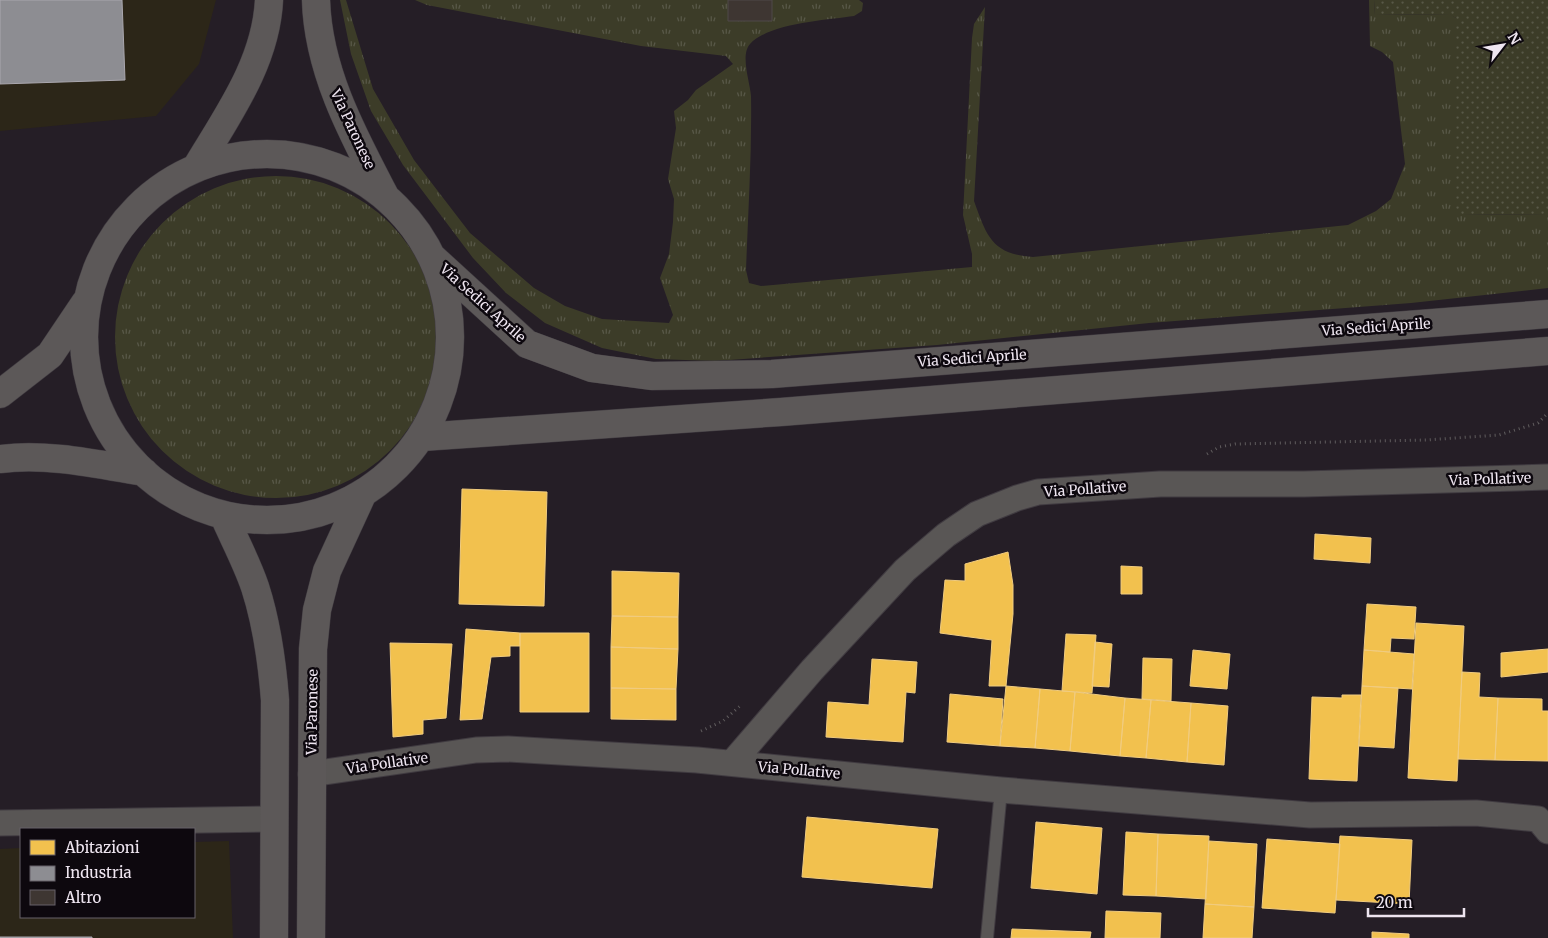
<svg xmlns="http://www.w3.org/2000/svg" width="1548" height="938" font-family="Merriweather,serif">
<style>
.industrial{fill:#2c2618}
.grass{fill:url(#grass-tufts)}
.park{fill:url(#park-dots)}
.homes{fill:#f2c14e;stroke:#f1cc7f}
.industry{fill:#8d8d92;stroke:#aaa7ae}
.building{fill:#3e3632;stroke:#4f4949}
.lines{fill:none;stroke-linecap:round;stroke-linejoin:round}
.lane-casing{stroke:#403b41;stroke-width:14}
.street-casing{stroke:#403b41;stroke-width:27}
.secondary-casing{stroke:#403b41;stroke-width:29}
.path{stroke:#605d5e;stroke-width:3;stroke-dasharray:1 4;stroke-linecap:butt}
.lane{stroke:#595655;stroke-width:12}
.street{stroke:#595655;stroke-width:25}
.secondary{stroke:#5c5858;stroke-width:28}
.labels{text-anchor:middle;stroke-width:5;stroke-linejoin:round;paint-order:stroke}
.street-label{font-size:14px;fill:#eee5f0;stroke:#0d080e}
</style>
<defs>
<pattern id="grass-tufts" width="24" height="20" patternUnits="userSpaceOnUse" patternTransform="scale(1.25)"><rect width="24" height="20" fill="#3c3c28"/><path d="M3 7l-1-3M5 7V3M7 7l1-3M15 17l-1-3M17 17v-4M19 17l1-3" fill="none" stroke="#585848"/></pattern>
<pattern id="park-dots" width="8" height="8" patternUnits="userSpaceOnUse" patternTransform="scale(1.25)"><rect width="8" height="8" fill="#3c3c28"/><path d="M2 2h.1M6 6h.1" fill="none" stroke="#585848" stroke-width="1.8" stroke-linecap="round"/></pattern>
</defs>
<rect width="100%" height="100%" fill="#251e26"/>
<path class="industrial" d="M 0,0 L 216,0 L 199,64 L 156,116 L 0,131 Z
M 229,841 L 233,938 L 0,938 L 0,849 L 21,848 L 21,917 L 194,917 L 194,842 Z"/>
<path class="grass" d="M 340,0 L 346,0 L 373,89 L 414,160 L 470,233 L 534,288 L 565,306 L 602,319 L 669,323 L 673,315 L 660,278 L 669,254 L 673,222 L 674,199 L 668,179 L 676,128 L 674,111 L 688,100 L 696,90 L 733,64 L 726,56 L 641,46 L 427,5 L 415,0 L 859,0 L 863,3 L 862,11 L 854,16 C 827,20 769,23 750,44 C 740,55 750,82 751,96 C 752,154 748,212 746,270 L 749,283 L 761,286 L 972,267 L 972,254 L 963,215 L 972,38 L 974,24 L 985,7 L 974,201 C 987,237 992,254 1033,257 L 1348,225 L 1376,211 L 1391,199 L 1405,164 L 1393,62 L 1382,52 L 1370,46 L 1369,0 L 1374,0 L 1375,15 L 1450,14 L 1456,18 L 1461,215 L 1548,214 L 1548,288 L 1411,303 L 1149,323 L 937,345 L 715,361 L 656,359 L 602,348 L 545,323 L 506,293 L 473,258 L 403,165 L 371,111 L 351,54 Z
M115 337a161 161 0 1 1 322 0a161 161 0 1 1-322 0Z"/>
<path class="park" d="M 1374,0 L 1548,0 L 1548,214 L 1461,215 L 1455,210 L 1456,18 L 1449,14 L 1375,15 Z"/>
<path class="homes" d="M 462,489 L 547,492 L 544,606 L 459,604 Z
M 1315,534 L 1371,538 L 1370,563 L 1314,559 Z
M 1008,552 L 1013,585 L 1013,614 L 1006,686 L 989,686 L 992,640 L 940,633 L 945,580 L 965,581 L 965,564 Z
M 1121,566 L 1142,567 L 1142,594 L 1121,594 Z
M 612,571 L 679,573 L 678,617 L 612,616 Z
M 1367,604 L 1416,607 L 1414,639 L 1391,638 L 1390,652 L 1364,650 Z
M 612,616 L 678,617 L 678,649 L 611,647 Z
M 1416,623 L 1464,626 L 1457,781 L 1408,778 Z
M 466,629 L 520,633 L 520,646 L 510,646 L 510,656 L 491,657 L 482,719 L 460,720 Z
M 520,633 L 589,633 L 589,712 L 520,712 Z
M 1066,634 L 1096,635 L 1092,693 L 1062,691 Z
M 1095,642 L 1112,644 L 1109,687 L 1092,686 Z
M 390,643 L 452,644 L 446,718 L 423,720 L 423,734 L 393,737 Z
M 611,647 L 678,649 L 676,689 L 611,688 Z
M 1548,649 L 1548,672 L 1501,677 L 1501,653 Z
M 1193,650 L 1230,654 L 1227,689 L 1190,686 Z
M 1364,650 L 1414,654 L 1412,689 L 1362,686 Z
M 1143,658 L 1172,659 L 1171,701 L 1142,699 Z
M 872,659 L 917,662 L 915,693 L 906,692 L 903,742 L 826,737 L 828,702 L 869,705 Z
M 1462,672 L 1480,673 L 1479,697 L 1498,698 L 1495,760 L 1458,759 Z
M 1006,686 L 1040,689 L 1035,748 L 1000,746 Z
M 1362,686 L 1398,688 L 1394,748 L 1359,746 Z
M 611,688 L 676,689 L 676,720 L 611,719 Z
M 1040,689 L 1075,692 L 1070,751 L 1035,748 Z
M 1075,692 L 1125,698 L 1120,756 L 1070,751 Z
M 950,694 L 1003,699 L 1000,746 L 947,742 Z
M 1342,695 L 1361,695 L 1357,781 L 1309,779 L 1312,697 L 1342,698 Z
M 1125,698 L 1151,700 L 1146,758 L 1120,756 Z
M 1498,698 L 1542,699 L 1542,711 L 1548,711 L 1548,761 L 1495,760 Z
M 1151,700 L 1191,703 L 1187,762 L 1146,758 Z
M 1191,703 L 1228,706 L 1224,765 L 1187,762 Z
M 807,817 L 938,829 L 932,888 L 802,877 Z
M 1036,822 L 1102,828 L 1097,894 L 1031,888 Z
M 1126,832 L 1158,834 L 1156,896 L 1123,895 Z
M 1158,834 L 1209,836 L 1206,899 L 1156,896 Z
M 1340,836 L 1412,840 L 1409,904 L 1336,900 Z
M 1267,839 L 1340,844 L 1335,913 L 1262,908 Z
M 1209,841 L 1257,844 L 1254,907 L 1205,904 Z
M 1205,904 L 1254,907 L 1252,938 L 1203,938 Z
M 1106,911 L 1161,913 L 1160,938 L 1105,938 Z
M 1012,929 L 1091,932 L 1090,938 L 1011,938 Z
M 1372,932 L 1409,934 L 1409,938 L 1372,938 Z"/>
<path class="industry" d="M 0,0 L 122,0 L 125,80 L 0,84 Z
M 0,937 L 92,937 L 92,938 L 0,938 Z"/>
<path class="building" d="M 728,0 L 772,0 L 772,21 L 728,21 Z"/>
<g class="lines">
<defs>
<path id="lane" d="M 987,938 L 1001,790"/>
<path id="street" d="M 732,763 L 812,670 L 905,570 L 946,535 L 977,514 L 1017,498 L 1038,492 L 1160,484 L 1304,484 L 1548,477
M 311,774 L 476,750 L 508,749 L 697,760 L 1001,790 L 1310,815 L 1476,813 L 1538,819 L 1548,831
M 0,823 L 274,819"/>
<path id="secondary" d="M 316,0 C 318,71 353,135 385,196
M84 337a183 183 0 1 1 366 0a183 183 0 1 1-366 0Z
M 196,168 C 227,116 266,63 269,0
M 433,258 L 527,344 L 592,368 L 652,376 L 772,374 L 1548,314
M 0,394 L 50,355 L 85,303
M 422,437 L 781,412 L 1548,351
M 0,459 C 48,453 96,464 144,472
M 224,516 C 234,539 247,563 255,587 C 267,624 272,661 275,700 L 274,938
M 311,938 L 313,649 L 317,610 L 327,571 L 362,495"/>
</defs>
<use href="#lane" class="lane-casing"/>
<use href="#street" class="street-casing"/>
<use href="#secondary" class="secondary-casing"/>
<path class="path" d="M 1207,454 L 1219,447 L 1235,444 L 1426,440 L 1499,435 L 1538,423 L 1548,413
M 701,731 L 723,721 L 740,706"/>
<use href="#lane" class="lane"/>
<use href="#street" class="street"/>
<use href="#secondary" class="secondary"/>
</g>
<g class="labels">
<g class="street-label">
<text transform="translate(353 129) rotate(65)" y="5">Via Paronese</text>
<text transform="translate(483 303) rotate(42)" y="5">Via Sedici Aprile</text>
<text transform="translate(1376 327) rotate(-4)" y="5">Via Sedici Aprile</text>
<text transform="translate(972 358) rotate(-4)" y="5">Via Sedici Aprile</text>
<text transform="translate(1490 479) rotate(-2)" y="5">Via Pollative</text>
<text transform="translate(1085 489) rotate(-4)" y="5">Via Pollative</text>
<text transform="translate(312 712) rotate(-89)" y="5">Via Paronese</text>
<text transform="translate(387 763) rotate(-8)" y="5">Via Pollative</text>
<text transform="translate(799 770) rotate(5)" y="5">Via Pollative</text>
</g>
</g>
<rect x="20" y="828" width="175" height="90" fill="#0d080e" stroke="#676068"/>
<rect x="30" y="840" width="25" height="15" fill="#f2c14e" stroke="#676068"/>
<text x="65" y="853" font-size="15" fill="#eee5f0">Abitazioni</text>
<rect x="30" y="866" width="25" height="15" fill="#8d8d92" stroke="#676068"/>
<text x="65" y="878" font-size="15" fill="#eee5f0">Industria</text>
<rect x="30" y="890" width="25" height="15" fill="#3e3632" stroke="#676068"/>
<text x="65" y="903" font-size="15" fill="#eee5f0">Altro</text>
<g transform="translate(1503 45) rotate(59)" stroke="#0d080e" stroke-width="4" paint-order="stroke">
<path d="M0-4L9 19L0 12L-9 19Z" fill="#eee5f0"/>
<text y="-8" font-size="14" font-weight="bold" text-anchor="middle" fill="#eee5f0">N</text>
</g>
<path d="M1368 908v8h96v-8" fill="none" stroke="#eee5f0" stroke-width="2.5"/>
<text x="1376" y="908" font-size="15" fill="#eee5f0" stroke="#0d080e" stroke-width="4" paint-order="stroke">20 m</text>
</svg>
